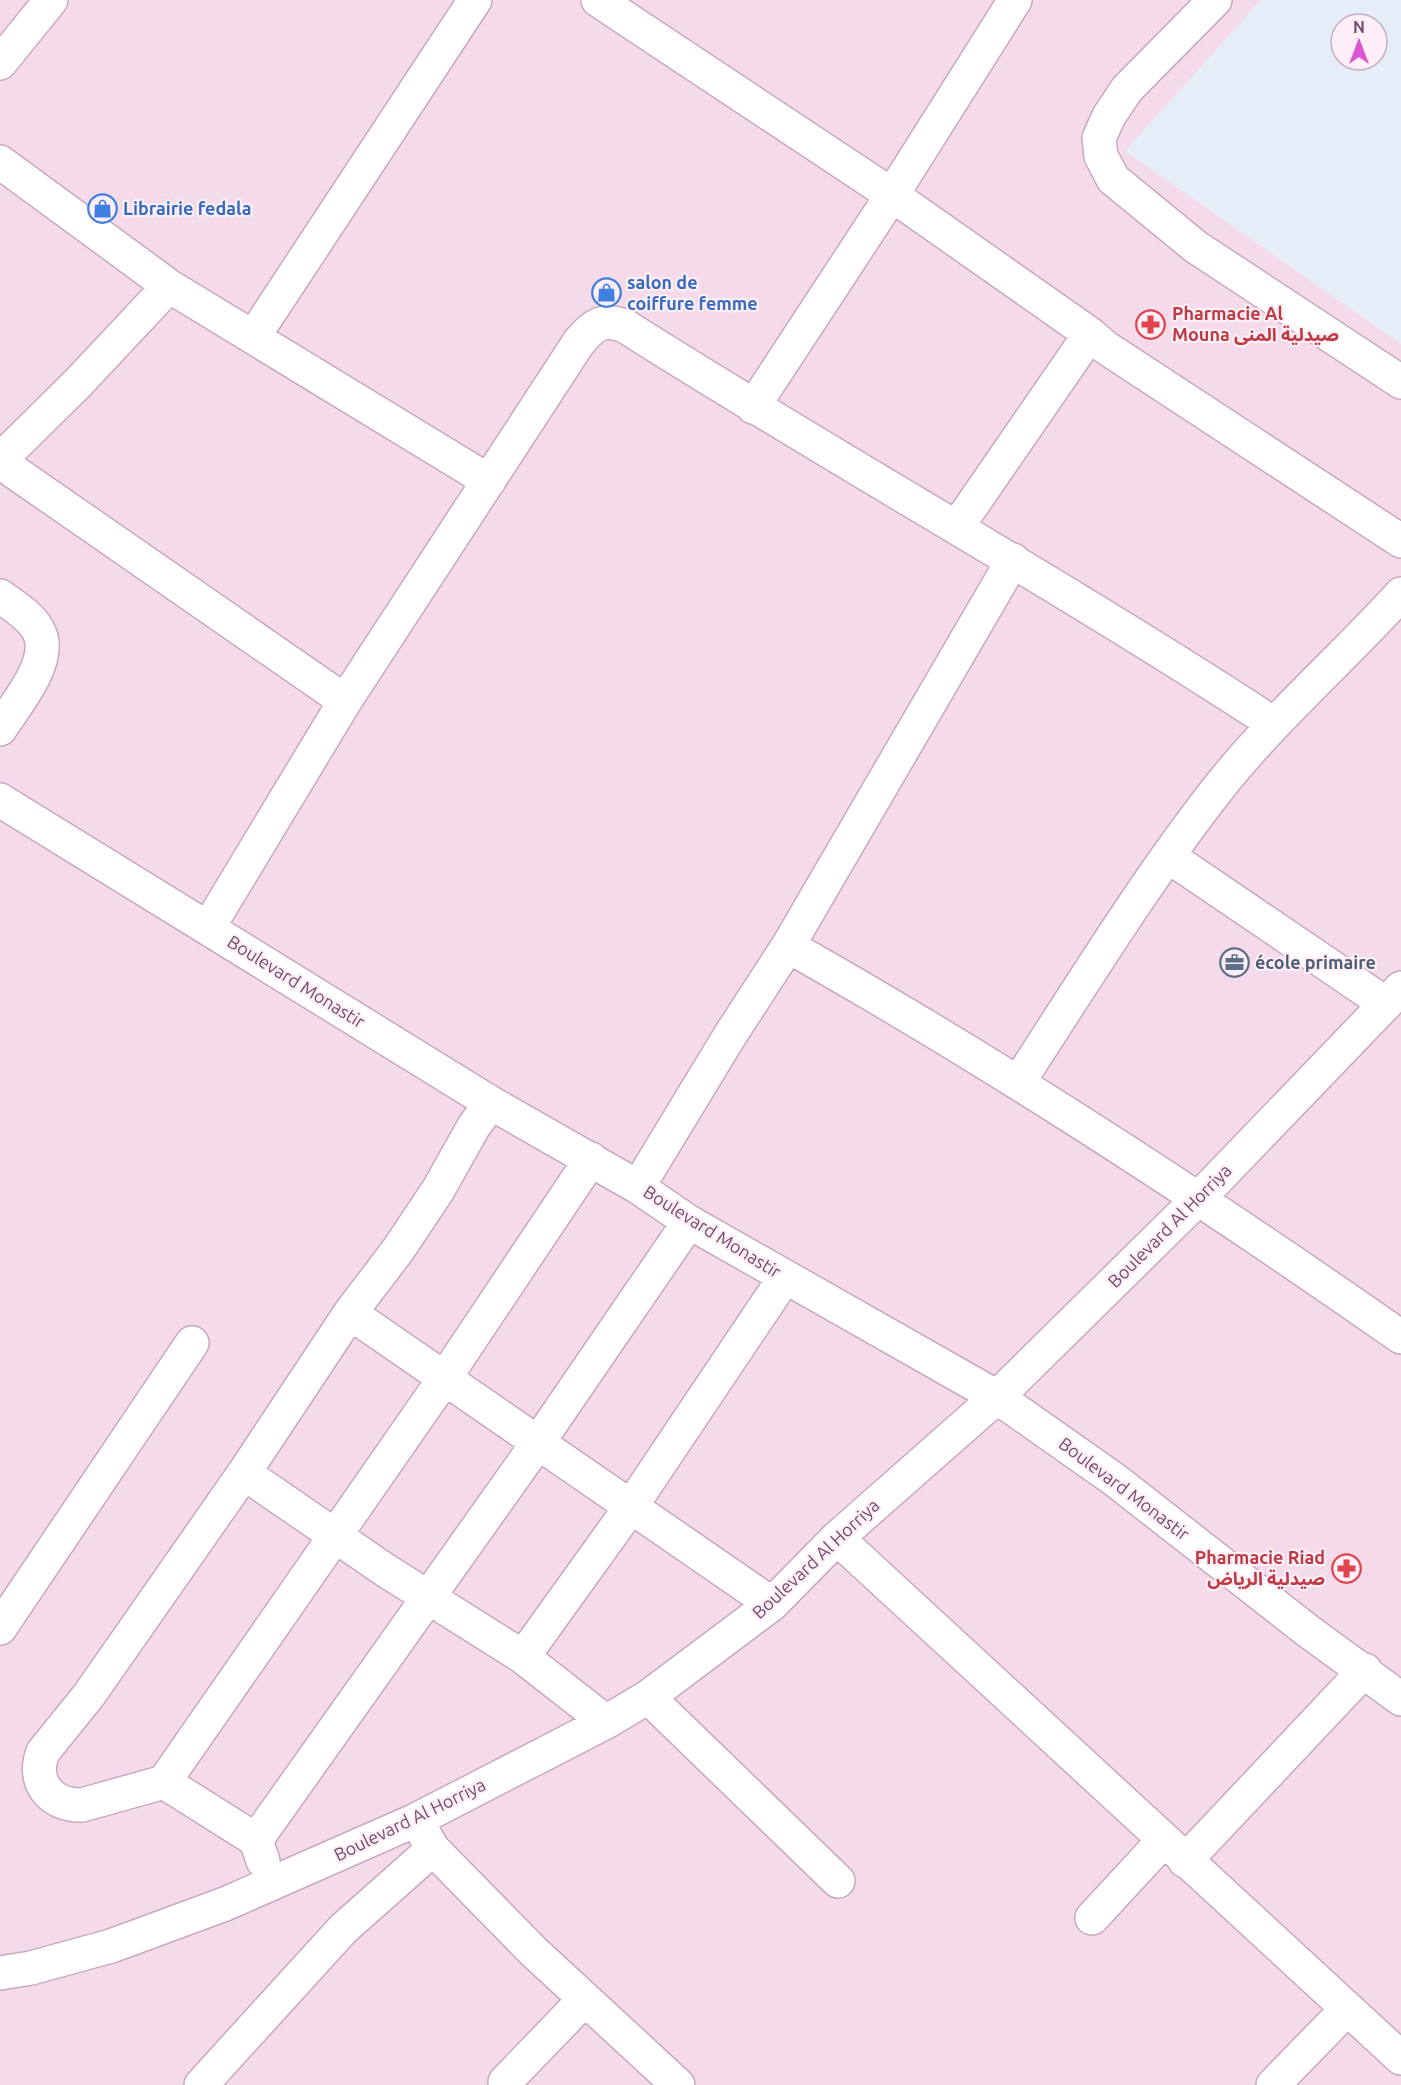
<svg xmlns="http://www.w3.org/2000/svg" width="1401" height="2085" font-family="Ubuntu,'Noto Sans Arabic',sans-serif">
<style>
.residential{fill:#f5dae9;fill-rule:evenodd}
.education{fill:#e5eef8;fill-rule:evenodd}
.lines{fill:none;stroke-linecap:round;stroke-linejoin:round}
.minor-casing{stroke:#c8a9be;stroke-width:36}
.minor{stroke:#fff;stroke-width:33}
.labels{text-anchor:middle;stroke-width:4.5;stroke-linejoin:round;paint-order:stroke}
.shop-label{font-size:18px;font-weight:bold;fill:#366cbe;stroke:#feeef7;text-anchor:start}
.health-label{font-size:18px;font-weight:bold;fill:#be3a42;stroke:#feeef7;text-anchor:start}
.service-label{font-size:18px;font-weight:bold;fill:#4e5e75;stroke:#feeef7;text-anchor:start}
.street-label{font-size:18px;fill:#744d6b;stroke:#feeef7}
</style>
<rect width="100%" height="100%" fill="#fbe8f2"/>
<path class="residential" d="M 0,0 L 1401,0 L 1401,2085 L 0,2085 ZM 1341,24 L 1377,24 L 1377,60 L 1341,60 Z"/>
<path class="education" d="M 1261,0 L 1401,0 L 1401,344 L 1125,151 ZM 1341,24 L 1377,24 L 1377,60 L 1341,60 Z"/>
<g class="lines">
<defs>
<path id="minor" d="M 598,0 L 892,195 L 1090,334 L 1105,347 L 1401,541
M 1215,0 L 1127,89 L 1109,116 L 1099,138 L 1101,156 L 1113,179 L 1196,247 L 1401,382
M 0,63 L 51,0
M 0,162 L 169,286 L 489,481
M 254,336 L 475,0
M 753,407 L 892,195 L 1015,0
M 0,460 L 78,383 L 169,286
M 0,462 L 345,701
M 957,527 L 1090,334
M 0,596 C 12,605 30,615 38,630 C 55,659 16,704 0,729
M 0,800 L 491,1103 L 638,1187 L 689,1222 L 997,1397 L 1115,1480 L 1308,1631 L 1401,1699
M 1168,856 L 1386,1004
M 208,928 L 345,701 L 579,342 C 595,324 602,318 625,326 C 839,462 1062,585 1274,724
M 788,946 C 999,1065 1202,1198 1401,1337
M 1018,1083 C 1083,983 1146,880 1220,786 C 1275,717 1342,659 1401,594
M 491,1103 L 474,1126 L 438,1190 L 398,1250 L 350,1313 L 244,1473 L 89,1695 L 43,1752 C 31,1782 51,1806 82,1805 L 164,1782 L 444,1379 L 591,1159
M 638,1187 L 729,1037 L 788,946 L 1013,560
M 350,1313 L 772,1604
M 244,1473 L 385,1570 L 523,1657 L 606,1722
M 837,1538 L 1401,2058
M 0,1628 L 192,1343
M 523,1657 L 630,1508 L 785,1277
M 648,1697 L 838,1881
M 164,1782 L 256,1840 L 263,1861
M 416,1820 L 433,1849 L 533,1951 L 678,2085
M 256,1840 L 537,1444 L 689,1222
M 1185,1861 L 1365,1670
M 1092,1918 L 1163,1841
M 0,1973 L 31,1968 L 111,1946 L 225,1904 L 416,1820 L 606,1722 L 648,1697 L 772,1604 L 837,1538 L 997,1397 L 1199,1198 L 1401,988
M 505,2082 L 585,1999
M 201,2085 L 343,1929 L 433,1849
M 1273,2085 L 1347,2009"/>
</defs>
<use href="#minor" class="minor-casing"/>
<use href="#minor" class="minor"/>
</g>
<defs>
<symbol id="shop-ring" viewBox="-11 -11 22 22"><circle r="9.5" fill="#feeef7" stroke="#3f7fe0" stroke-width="1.5"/><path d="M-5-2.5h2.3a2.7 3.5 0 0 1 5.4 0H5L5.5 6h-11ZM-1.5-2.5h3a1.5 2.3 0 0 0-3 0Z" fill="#3f7fe0"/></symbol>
<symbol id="pharmacy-ring" viewBox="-11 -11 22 22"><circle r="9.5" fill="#feeef7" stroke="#e0444e" stroke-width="1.5"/><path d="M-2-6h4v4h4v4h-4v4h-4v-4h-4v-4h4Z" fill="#e0444e"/></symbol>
<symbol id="office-ring" viewBox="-11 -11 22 22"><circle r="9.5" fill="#feeef7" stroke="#5c6f8a" stroke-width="1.5"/><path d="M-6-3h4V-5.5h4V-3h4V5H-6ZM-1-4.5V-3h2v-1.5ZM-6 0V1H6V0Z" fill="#5c6f8a"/></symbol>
</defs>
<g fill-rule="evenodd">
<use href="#shop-ring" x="86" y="192" width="33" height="33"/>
<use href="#shop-ring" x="590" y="276" width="33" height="33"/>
<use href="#pharmacy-ring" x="1134" y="308" width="33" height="33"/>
<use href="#office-ring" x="1218" y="946" width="33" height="33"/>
<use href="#pharmacy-ring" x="1330" y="1552" width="33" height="33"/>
</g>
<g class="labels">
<g class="shop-label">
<text x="123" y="215">Librairie fedala</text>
<text x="627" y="289">salon de<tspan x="627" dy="21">coiffure femme</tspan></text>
</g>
<g class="health-label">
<text x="1172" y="320">Pharmacie Al<tspan x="1172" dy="21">Mouna صيدلية المنى</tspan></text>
<text x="1325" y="1564" text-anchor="end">Pharmacie Riad<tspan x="1325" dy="21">صيدلية الرياض</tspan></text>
</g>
<g class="service-label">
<text x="1255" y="969">école primaire</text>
</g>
<g class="street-label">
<text transform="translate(296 982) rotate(32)" y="6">Boulevard Monastir</text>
<text transform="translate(1170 1226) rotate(-45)" y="6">Boulevard Al Horriya</text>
<text transform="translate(712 1232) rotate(32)" y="6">Boulevard Monastir</text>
<text transform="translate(1124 1489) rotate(37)" y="6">Boulevard Monastir</text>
<text transform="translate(816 1559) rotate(-43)" y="6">Boulevard Al Horriya</text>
<text transform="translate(410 1820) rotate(-26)" y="6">Boulevard Al Horriya</text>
</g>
</g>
<g transform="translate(1359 42)"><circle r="28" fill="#feeef7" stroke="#c7aebf" stroke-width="1.5"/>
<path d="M0-4.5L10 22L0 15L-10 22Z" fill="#de55d1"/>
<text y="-9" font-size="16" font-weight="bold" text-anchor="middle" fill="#744d6b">N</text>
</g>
</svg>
